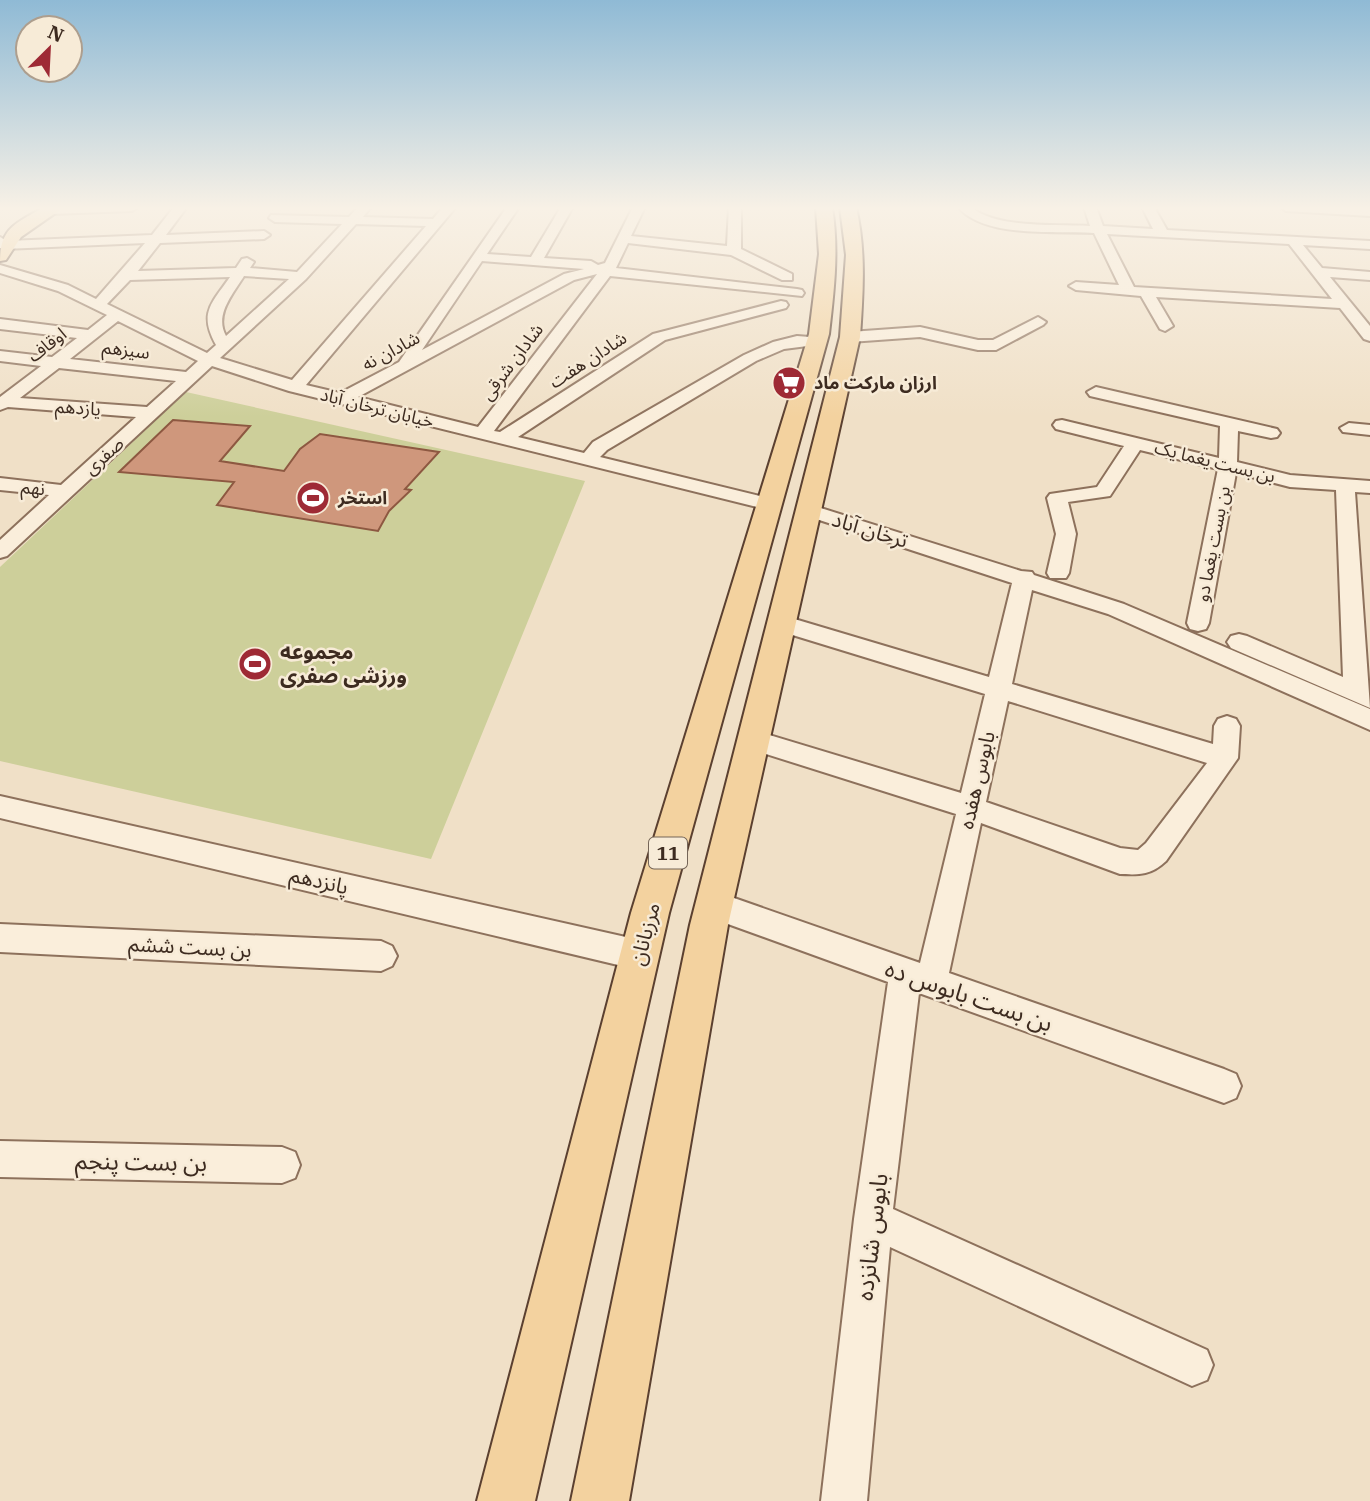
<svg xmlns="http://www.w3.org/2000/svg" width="1370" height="1501" font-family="'IBM Plex Serif','Noto Sans Arabic',serif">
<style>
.green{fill:#cdcf9a}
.building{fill:#cf977c;stroke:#8d5841;stroke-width:2}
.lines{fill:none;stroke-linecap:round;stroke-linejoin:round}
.minor-casing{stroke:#8d715c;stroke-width:4}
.major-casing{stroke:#5b4030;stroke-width:4}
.minor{fill:#faeedb;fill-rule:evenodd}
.major{fill:#f3d29f;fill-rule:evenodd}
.labels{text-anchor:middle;stroke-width:5;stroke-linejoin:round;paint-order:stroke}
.far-street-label{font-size:18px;fill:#3d2b20;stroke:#f7ebd7}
.far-poi-label{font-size:18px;font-weight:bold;fill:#3d2b20;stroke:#f7ebd7;text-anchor:start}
.shield{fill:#f7ebd7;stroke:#756557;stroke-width:2}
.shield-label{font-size:19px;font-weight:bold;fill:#3d2b20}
.street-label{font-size:21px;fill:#3d2b20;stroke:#f7ebd7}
.poi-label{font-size:21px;font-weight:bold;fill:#3d2b20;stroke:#f7ebd7;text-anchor:start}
.near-street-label{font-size:24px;fill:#3d2b20;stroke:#f7ebd7}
</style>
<rect width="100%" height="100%" fill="#f0e0c7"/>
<path class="green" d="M 186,392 L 585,481 L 431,859 L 0,761 L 0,567 Z"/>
<path class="building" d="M 173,420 L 250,426 L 220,461 L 284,471 L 300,449 L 320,434 L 439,452 L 405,489 L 411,490 L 389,511 L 378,531 L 217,505 L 234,482 L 119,472 Z"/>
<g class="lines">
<defs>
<path id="minor" d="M 47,207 L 138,207 L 132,211 L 50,214 L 44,210 Z
M 174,207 L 187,207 L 166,235 L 264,231 L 270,235 L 264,239 L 160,243 L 138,271 L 236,268 L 242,259 L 247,258 L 254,262 L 250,268 L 297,272 L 342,224 L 275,222 L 269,218 L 271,215 L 349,217 L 358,207 L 371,207 L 363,217 L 433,219 L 443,207 L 456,207 L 306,385 L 340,393 L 399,362 L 507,207 L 519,207 L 487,254 L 531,257 L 561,207 L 573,207 L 544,258 L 591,261 L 598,265 L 605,263 L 633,207 L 645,207 L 631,236 L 727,246 L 729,207 L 741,207 L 741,249 L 792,274 L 792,280 L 782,280 L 731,255 L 628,243 L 616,268 L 797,289 L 802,290 L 804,293 L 802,296 L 610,276 L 494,431 L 500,432 L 653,334 L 781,301 L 786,302 L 788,305 L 786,308 L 665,340 L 518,437 L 584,453 L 593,442 L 744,355 L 773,342 L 797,336 L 823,338 L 825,341 L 823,344 L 784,349 L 756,361 L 607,450 L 600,457 L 776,500 L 779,504 L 776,508 L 769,510 L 289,391 L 212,366 L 7,556 L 0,558 L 0,540 L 49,495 L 0,490 L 0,478 L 61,485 L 136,417 L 8,407 L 0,410 L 0,397 L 41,366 L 0,361 L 0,351 L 52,357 L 77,338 L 0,329 L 0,319 L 88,330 L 107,315 L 58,291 L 0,273 L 0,265 L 68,285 L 96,299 L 145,243 L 4,249 L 0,248 L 0,237 L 7,241 L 152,235 ZM 356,224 L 426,226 L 292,380 L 220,358 L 306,279 ZM 482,261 L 584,269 L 564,274 L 422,350 ZM 597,274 L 478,427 L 358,397 L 574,280 ZM 244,276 L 289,279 L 226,336 C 214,315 233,294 244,276 ZM 230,277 C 212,303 198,313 216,345 L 207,353 L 107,304 L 130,280 ZM 118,321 L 198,361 L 186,372 L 70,359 ZM 59,368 L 176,381 L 147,407 L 20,398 Z
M 958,207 L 971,207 C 996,229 1058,224 1090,226 L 1084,207 L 1096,207 L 1103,226 L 1153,229 L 1142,207 L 1154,207 L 1167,230 L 1370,241 L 1370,249 L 1303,245 L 1322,268 L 1370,272 L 1370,280 L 1330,277 L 1370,326 L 1370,341 L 1364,339 L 1340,308 L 1156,297 L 1173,326 L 1165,331 L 1160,329 L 1141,296 L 1076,290 L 1069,286 L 1076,282 L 1119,285 L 1094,233 C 1055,231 984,238 958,207 ZM 1107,234 L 1289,244 L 1332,299 L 1134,287 Z
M 1280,207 L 1370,208 L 1370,216 L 1286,211 Z
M 1038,317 L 1046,322 L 1043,325 L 996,350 L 978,350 L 920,337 L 850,342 L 842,337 L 850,332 L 920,327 L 978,340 L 993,340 Z
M 1096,387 L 1277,429 L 1280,433 L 1277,437 L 1271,438 L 1238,431 L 1237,462 L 1290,475 L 1370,481 L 1370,493 L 1355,492 L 1370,708 L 1231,648 L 1227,642 L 1231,636 L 1239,634 L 1247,636 L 1343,677 L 1336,490 L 1290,487 L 1236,473 L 1209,623 L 1206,629 L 1198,631 L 1190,629 L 1187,623 L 1218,469 L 1140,450 L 1110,496 L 1068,502 L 1076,534 L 1069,573 L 1066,578 L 1050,578 L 1047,573 L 1056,534 L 1047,498 L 1050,494 L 1097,487 L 1124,446 L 1056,429 L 1053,425 L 1056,421 L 1062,420 L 1219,458 L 1220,426 L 1090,396 L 1087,392 Z
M 1349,423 L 1370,425 L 1370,435 L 1343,432 L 1340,428 Z
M 808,504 L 1021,571 L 1032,572 L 1034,575 L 1124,604 L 1370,709 L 1370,730 L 1108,614 L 1032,590 L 1012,684 L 1213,744 L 1214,726 L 1218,719 L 1227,716 L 1236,719 L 1240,726 L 1238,758 L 1166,861 C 1151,875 1141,875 1120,874 L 981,823 L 949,973 L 1224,1069 L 1236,1074 L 1241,1086 L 1236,1098 L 1224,1103 L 919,993 L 893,1209 L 1207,1350 L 1213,1365 L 1207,1380 L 1192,1386 L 890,1247 L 867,1501 L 821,1501 L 854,1219 L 888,982 L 703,915 L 699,905 L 703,895 L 714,891 L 920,963 L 956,814 L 744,747 L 740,740 L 744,733 L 753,730 L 961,793 L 985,694 L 773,629 L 770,623 L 773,617 L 781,615 L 989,677 L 1012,583 L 801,514 L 798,510 L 801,506 ZM 1008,701 L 1207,763 L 1146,843 L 1138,850 L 1120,848 L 986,802 Z
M 0,796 L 639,940 L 650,945 L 655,955 L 650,965 L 639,970 L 0,818 Z
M 0,924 L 381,941 L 392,946 L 397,956 L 392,966 L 381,971 L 0,952 Z
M 0,1141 L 282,1147 L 295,1152 L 300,1165 L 295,1178 L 282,1183 L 0,1177 Z"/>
<path id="major" d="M 44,207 L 64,207 L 21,237 L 6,260 L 0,261 C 0,227 17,223 44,207 Z
M 816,207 L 832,207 C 839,250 834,291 829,334 L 669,913 L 535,1501 L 477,1501 L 631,913 L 809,334 L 819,254 Z
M 840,207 L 856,207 C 866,250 863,293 860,337 L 728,925 L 629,1501 L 571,1501 L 690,925 L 840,337 L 846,255 Z"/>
</defs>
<use href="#minor" class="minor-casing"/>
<use href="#major" class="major-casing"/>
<use href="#minor" class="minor"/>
<use href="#major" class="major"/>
</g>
<linearGradient id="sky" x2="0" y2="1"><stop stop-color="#8fbad5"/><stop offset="0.5" stop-color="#f8f1e6"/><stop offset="1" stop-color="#f8f1e6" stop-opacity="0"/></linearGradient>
<rect width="1370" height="417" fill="url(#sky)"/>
<defs>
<symbol id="supermarket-disc" viewBox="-11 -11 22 22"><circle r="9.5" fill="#9e2a35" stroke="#f7ebd7"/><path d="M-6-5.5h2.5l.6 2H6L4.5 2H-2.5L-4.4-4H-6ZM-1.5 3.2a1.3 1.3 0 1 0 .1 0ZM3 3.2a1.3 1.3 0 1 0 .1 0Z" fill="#fff"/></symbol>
<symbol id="stadium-disc" viewBox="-11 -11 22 22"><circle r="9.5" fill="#9e2a35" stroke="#f7ebd7"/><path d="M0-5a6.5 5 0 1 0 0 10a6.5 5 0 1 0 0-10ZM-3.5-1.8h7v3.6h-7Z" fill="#fff"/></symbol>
</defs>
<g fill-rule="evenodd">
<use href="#supermarket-disc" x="770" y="364" width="38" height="38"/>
<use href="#stadium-disc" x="294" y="479" width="38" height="38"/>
<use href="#stadium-disc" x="236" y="645" width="38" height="38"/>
</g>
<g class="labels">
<g class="far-street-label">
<text transform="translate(47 345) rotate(-38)" y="6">اوقاف</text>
<text transform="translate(126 350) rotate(7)" y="6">سیزهم</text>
<text transform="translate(391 351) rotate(-28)" y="6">شادان نه</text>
<text transform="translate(588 360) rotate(-33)" y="6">شادان هفت</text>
<text transform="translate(512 362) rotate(-53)" y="6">شادان شرقی</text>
<text transform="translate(78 408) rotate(4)" y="6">یازدهم</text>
<text transform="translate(377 408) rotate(14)" y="6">خیابان ترخان آباد</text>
<text transform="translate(104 456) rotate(-42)" y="6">صفری</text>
<text transform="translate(1215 462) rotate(14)" y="6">بن بست یغما یک</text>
<text transform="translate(33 488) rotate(6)" y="6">نهم</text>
<text transform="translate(1213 544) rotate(-79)" y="6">بن بست یغما دو</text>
</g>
<g class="far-poi-label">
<text x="814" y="389">ارزان مارکت ماد</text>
<text x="338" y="504">استخر</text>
</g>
<rect class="shield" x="649" y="837.5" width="38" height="31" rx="5"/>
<g class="shield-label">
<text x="668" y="860">11</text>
</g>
<g class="street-label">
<text transform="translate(870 530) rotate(17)" y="7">ترخان آباد</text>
<text transform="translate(977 780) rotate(-77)" y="7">بابوس هفده</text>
<text transform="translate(319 881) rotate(13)" y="7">پانزدهم</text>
<text transform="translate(645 934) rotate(-75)" y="7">مرزبانان</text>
<text transform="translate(190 947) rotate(3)" y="7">بن بست ششم</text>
</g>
<g class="poi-label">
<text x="280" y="659">مجموعه<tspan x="280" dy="24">ورزشی صفری</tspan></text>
</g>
<g class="near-street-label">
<text transform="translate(969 996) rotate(19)" y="8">بن بست بابوس ده</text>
<text transform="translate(141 1162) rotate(1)" y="8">بن بست پنجم</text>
<text transform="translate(872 1237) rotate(-83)" y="8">بابوس شانزده</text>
</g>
</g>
<g transform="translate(49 49) rotate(24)"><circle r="33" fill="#f7ebd7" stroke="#ad9e8e" stroke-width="2"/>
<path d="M0-5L12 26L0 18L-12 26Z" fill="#9e2a35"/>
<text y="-10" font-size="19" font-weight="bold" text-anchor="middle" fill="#3d2b20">N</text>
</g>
</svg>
